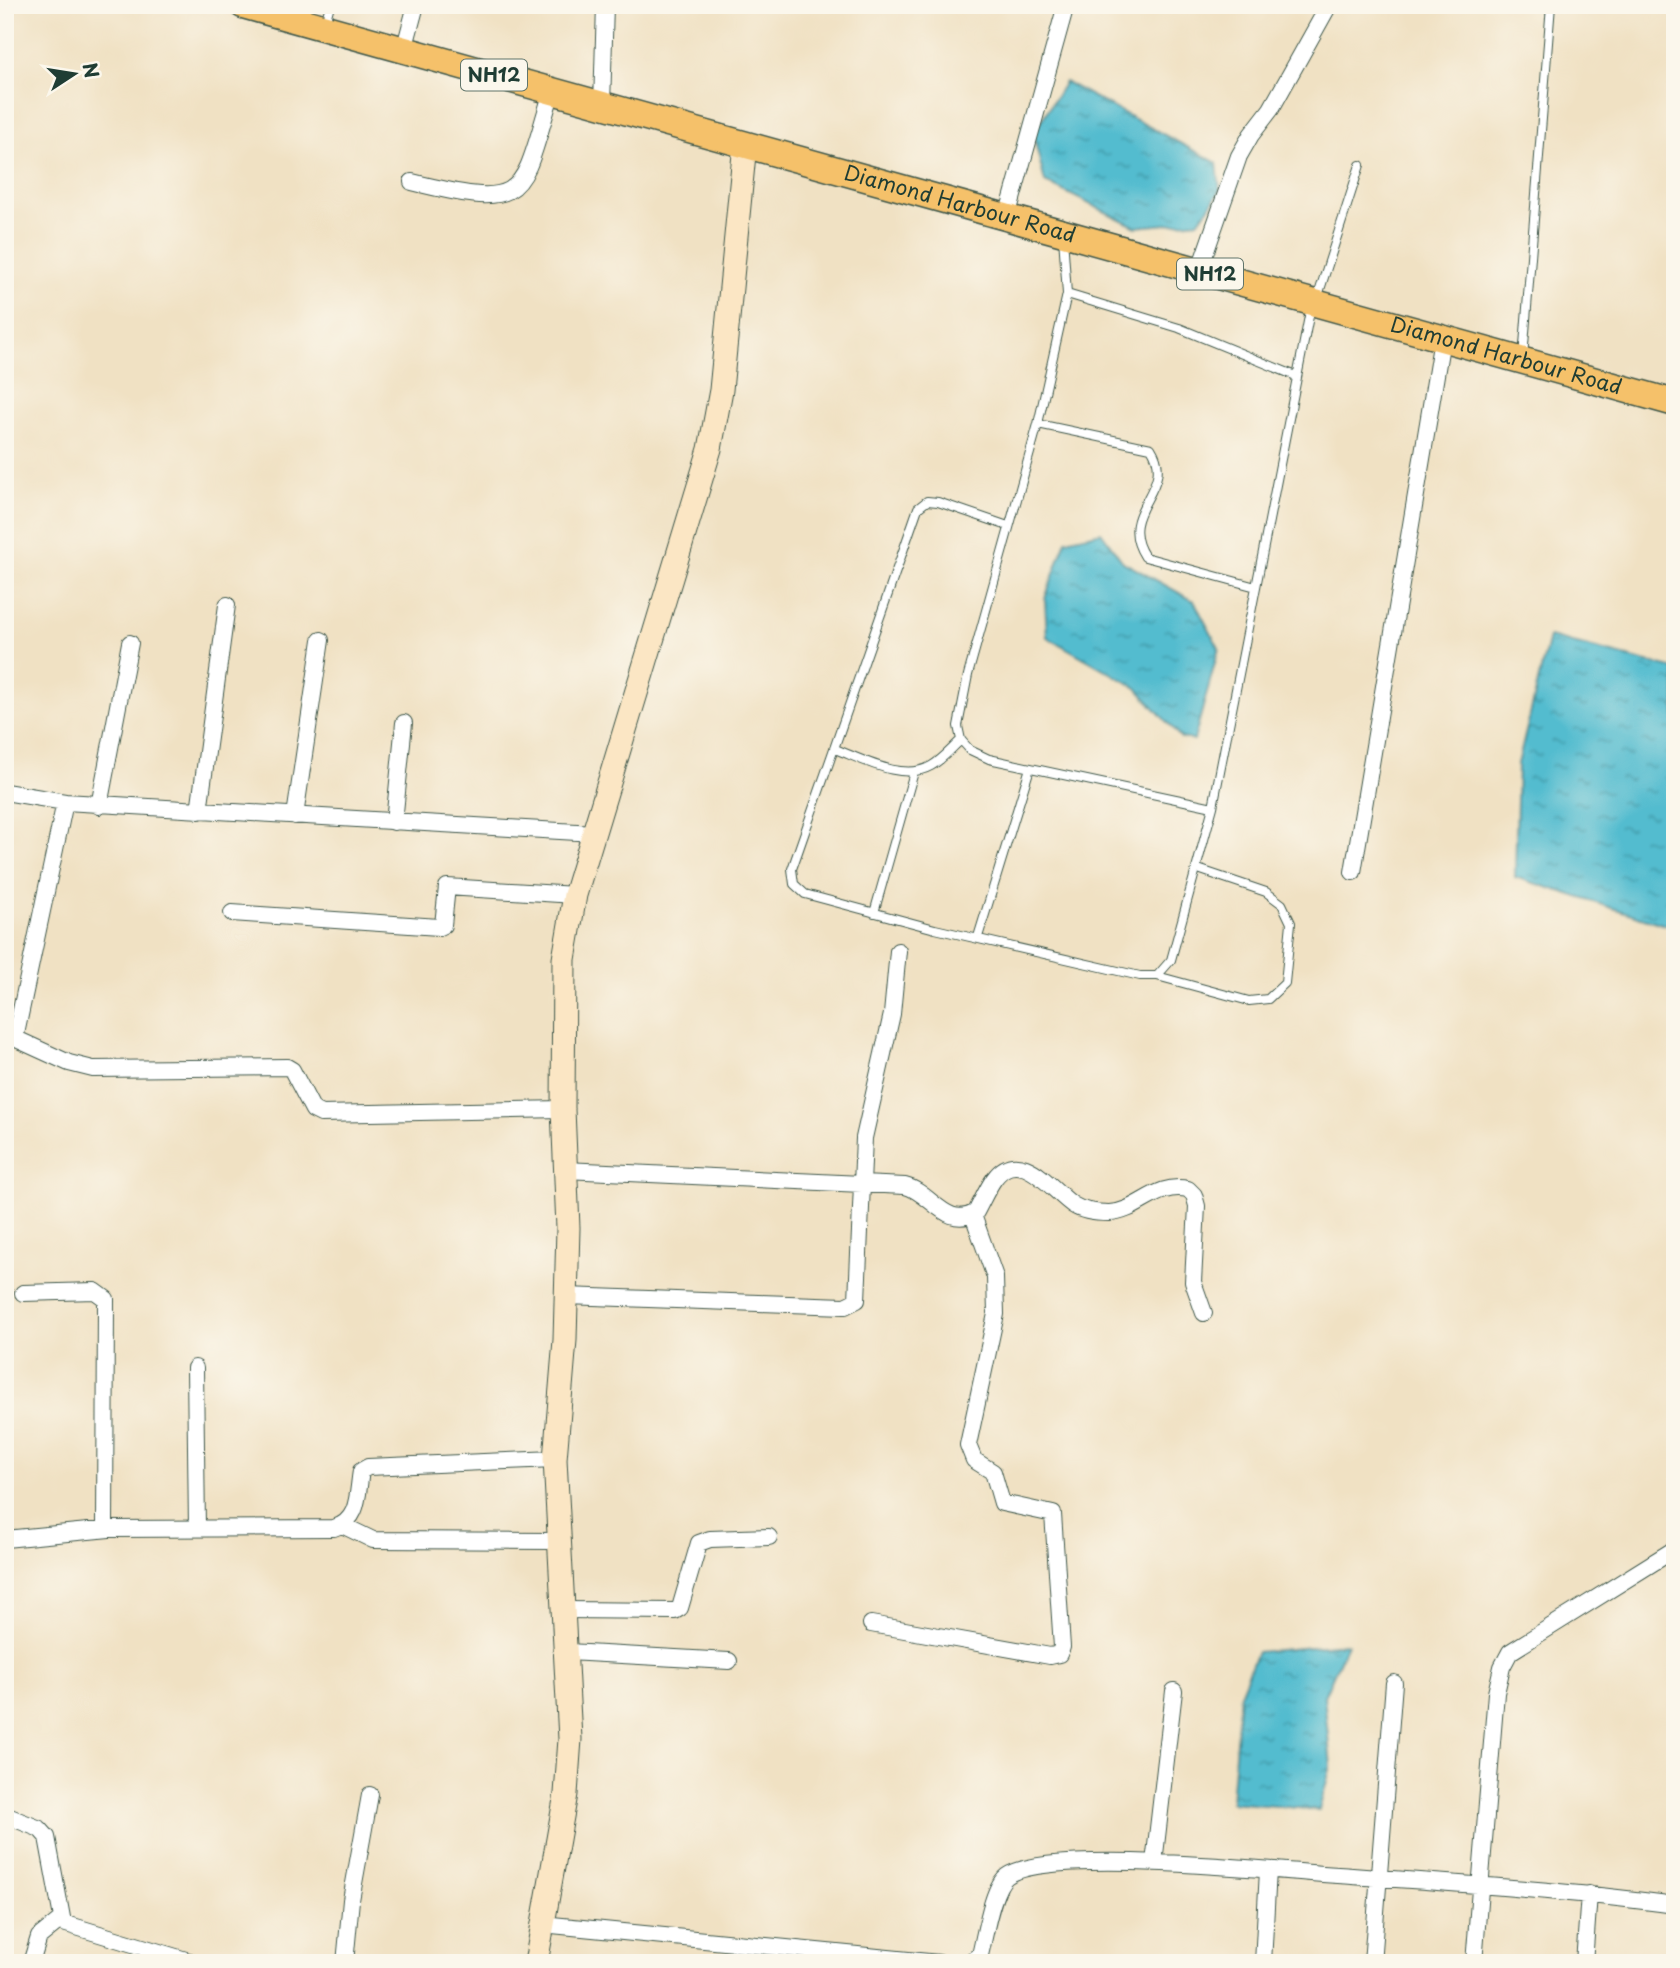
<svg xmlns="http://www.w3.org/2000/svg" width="1680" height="1968" font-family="'Playpen Sans',sans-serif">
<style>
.water{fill:url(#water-ripples);stroke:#387c82;stroke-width:2}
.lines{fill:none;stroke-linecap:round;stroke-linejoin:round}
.service-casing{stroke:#3e5649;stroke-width:10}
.minor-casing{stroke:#3e5649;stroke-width:18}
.secondary-casing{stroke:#3e5649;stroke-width:25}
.trunk-casing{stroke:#3e5649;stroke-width:29}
.service{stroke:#fff;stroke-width:8}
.minor{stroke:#fff;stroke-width:16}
.secondary{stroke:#fbe6c4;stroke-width:23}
.trunk{stroke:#f5c16b;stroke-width:26}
.labels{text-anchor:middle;stroke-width:5;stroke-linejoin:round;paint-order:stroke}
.shield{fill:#fbf7ec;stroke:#61756b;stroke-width:2}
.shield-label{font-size:19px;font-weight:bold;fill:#1f3d34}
.street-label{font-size:21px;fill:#1f3d34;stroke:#fbf7ec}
</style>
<defs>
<pattern id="water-ripples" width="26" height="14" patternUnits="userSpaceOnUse" patternTransform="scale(1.75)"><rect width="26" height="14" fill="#52bccf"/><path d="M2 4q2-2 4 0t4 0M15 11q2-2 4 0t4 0" fill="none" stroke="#439aa9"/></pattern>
</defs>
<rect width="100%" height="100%" fill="#fbf7ec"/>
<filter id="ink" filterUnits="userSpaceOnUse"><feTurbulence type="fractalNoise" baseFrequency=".0143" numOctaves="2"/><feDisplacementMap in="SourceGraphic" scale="14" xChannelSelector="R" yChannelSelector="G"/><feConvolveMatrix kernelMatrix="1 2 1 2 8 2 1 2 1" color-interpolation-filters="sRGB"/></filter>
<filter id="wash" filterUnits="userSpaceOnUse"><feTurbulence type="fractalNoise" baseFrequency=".00686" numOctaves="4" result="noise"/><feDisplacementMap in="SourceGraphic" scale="28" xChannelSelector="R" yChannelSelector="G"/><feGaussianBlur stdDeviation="1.57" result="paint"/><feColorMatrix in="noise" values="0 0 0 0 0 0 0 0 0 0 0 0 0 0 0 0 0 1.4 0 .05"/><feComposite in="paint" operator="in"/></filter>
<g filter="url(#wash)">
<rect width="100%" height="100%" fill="#f0e1c3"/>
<path class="water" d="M 1065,82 L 1217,163 L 1220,191 L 1199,221 L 1136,227 L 1045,182 L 1033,134 Z
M 1101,532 L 1123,562 L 1194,601 L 1219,648 L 1194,740 L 1181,738 L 1137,688 L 1047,637 L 1045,599 L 1066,540 Z
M 1549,637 L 1675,669 L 1675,928 L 1515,877 L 1518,764 Z
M 1347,1644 L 1324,1696 L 1331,1766 L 1319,1810 L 1231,1802 L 1240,1694 L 1257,1652 Z"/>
</g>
<g filter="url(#ink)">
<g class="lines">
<defs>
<path id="service" d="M 325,23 L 330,5
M 1063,237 L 1067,294 L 1038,424 L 968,675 L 958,726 L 961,740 L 970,750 L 989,759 L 1213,807
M 1067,294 L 1179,328 L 1296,376
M 1317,299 L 1360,165
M 1523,358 L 1551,5
M 1038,424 L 1151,448 C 1178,490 1114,510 1145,557 L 1256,587
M 1008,526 L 938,502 L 927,501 L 918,508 L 792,869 L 794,884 L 805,894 L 935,929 L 1140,976 L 1157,976 L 1171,960 L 1213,807 L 1311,306
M 835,749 C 862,759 903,782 931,766 C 942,760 952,748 961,740
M 874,913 L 914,772
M 978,937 L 1030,768
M 1157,976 L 1249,1001 L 1268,999 L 1285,983 L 1291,923 L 1282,904 L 1266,892 L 1198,869"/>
<path id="minor" d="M 404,50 L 416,5
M 602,105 L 605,5
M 412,182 C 529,211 520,197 552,91
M 1007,217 L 1066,5
M 1199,271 L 1239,156 L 1251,135 L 1271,109 L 1329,5
M 5,792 L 65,802
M 99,806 L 130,643
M 199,811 L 227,605
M 295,816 L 321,640
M 394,822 L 404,723
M 1353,872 L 1442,339
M 232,913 L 439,927 L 443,925 L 447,887 L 575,895
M 12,1037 L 69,1063 L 93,1069 L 287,1067 L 292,1070 L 313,1110 L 321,1114 L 563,1109
M 5,1039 L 16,1034 L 65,802 L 594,833
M 565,1170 L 905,1186 C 931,1192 946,1230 976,1212 C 982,1201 987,1189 994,1179 C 1020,1143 1052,1191 1073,1205 C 1082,1211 1097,1213 1109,1213 C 1139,1212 1155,1182 1188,1189 L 1194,1195 L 1197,1206 L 1193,1282 L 1204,1313
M 23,1293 L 95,1291 L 106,1299 L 105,1529
M 566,1296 L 845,1306 L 857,1300 L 864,1138 L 892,1014 L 898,951
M 195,1368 L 197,1528
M 342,1525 L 373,1540 L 558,1541
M 5,1539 L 109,1529 L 334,1528 C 360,1520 357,1494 361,1471 L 368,1467 L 555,1459
M 564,1610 L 675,1611 L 680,1608 L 699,1543 L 710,1539 L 769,1537
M 871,1624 L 1050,1656 L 1059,1654 L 1062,1647 L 1053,1514 L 1002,1503 L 993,1472 L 974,1460 L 968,1445 L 996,1314 L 995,1277 L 973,1215
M 568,1652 L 729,1661
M 5,1815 L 40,1829 L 47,1837 L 63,1923 L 196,1963
M 1154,1863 L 1174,1691
M 542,1924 L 939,1963
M 31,1963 L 39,1937 L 60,1920
M 345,1963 L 351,1900 L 370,1795
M 968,1963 L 980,1955 C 985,1936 992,1887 1007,1876 C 1045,1848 1257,1869 1311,1873 C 1433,1882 1554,1889 1675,1905
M 1263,1963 L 1268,1870
M 1372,1963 L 1394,1683
M 1474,1963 L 1496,1693 L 1502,1667 L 1510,1652 L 1675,1549
M 1584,1963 L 1589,1894"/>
<path id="secondary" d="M 536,1963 L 566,1794 L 570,1739 L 555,1459 L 565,1340 L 568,1228 L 563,1109 L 564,959 L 575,895 L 710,449 L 721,390 L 745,144"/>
<g id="trunk">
<path id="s1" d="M 243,5 L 1675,403"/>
</g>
</defs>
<use href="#service" class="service-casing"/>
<use href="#minor" class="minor-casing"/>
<use href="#secondary" class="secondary-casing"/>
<use href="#trunk" class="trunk-casing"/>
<use href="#service" class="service"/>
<use href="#minor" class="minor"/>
<use href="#secondary" class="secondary"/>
<use href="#trunk" class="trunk"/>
</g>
</g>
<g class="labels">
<g class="shield">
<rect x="461" y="59.5" width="66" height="31" rx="5"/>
<rect x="1177" y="258.5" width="66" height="31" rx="5"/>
</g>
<g class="shield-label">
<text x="494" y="82">NH12</text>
<text x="1210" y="281">NH12</text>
</g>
<g class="street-label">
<text dy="7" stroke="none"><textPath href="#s1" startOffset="744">Diamond Harbour Road</textPath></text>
<text dy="7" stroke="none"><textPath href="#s1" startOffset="1311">Diamond Harbour Road</textPath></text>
</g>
</g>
<rect width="1680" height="1968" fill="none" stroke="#fbf7ec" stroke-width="28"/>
<g transform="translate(74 74) rotate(78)" stroke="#fbf7ec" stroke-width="5" paint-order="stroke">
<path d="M0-5L12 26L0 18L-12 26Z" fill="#1f3d34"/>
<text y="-10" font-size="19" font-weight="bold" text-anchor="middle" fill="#1f3d34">N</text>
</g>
</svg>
